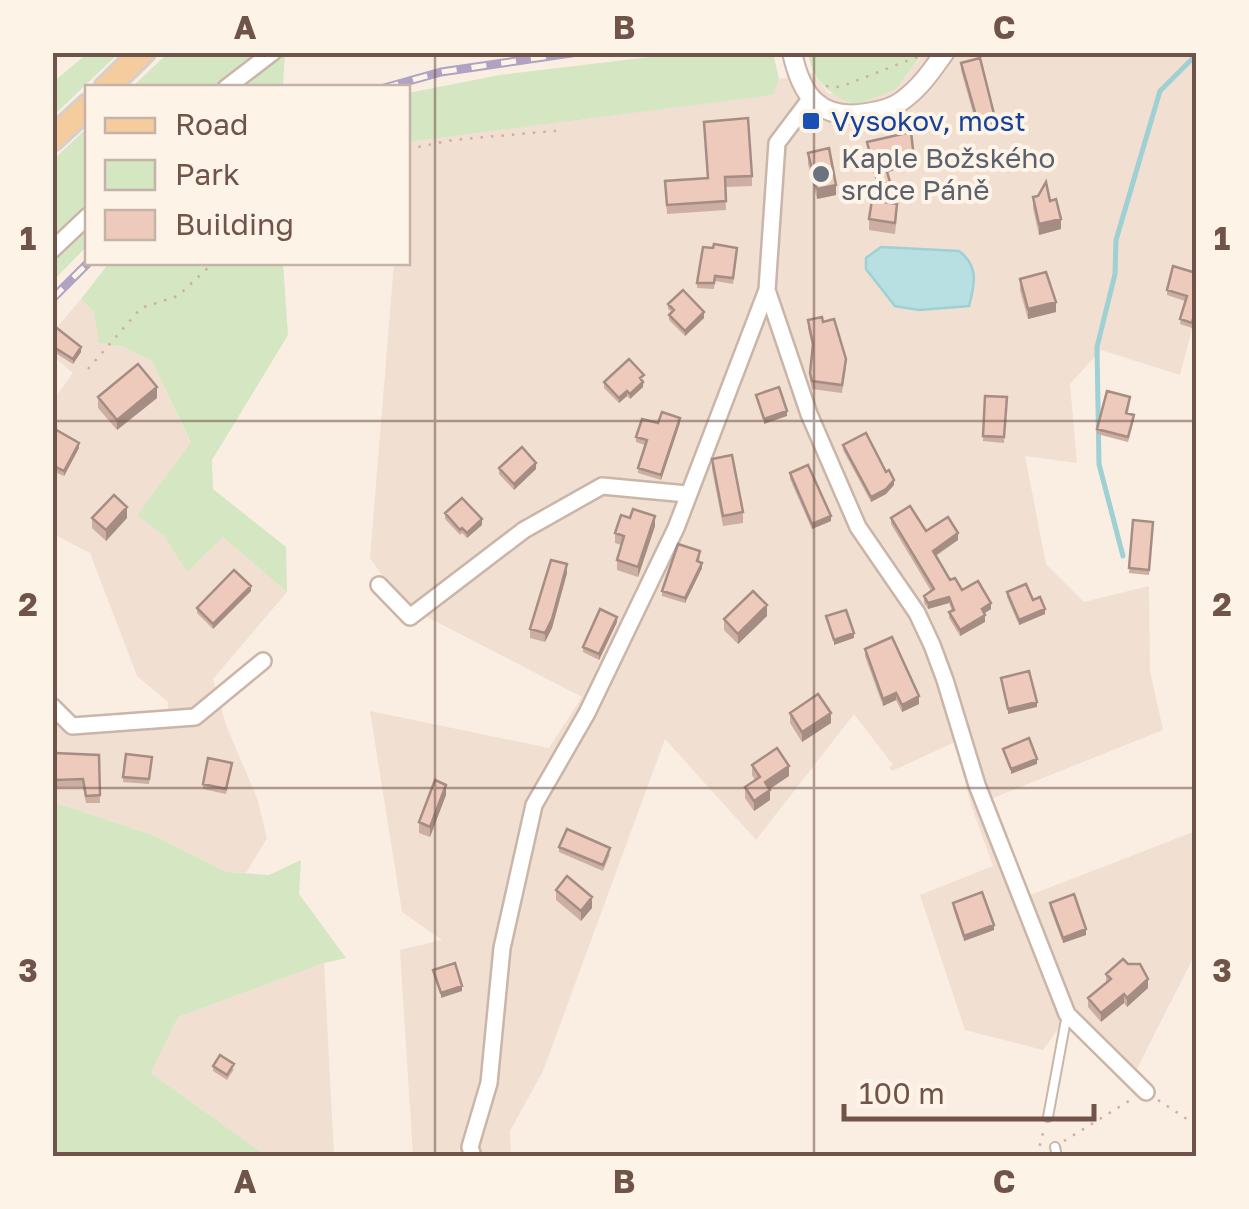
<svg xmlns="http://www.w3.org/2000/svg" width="1249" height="1209" font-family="'Golos Text',sans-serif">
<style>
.residential{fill:#f1dfd1}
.green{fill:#d4e6c2}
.water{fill:#b8e0e2;stroke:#9fd0d3;stroke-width:2.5}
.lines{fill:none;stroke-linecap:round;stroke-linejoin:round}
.stream{stroke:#9fd0d3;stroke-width:5}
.service-casing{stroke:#cab5a9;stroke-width:12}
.minor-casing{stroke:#cab5a9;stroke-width:20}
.tertiary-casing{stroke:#cab5a9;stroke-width:22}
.primary-casing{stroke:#d7cfcc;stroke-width:28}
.path{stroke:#d2ae9f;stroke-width:2.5;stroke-dasharray:2.5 8;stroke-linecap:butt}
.service{stroke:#fff;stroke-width:8}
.minor{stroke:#fff;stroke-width:15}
.tertiary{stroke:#fff;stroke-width:18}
.primary{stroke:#f5cc9e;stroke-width:22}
.rail-casing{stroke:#b0a2c2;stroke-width:9}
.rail{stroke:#fef3e7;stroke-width:5;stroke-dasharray:15;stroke-linecap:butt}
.wall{fill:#ccaea2}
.shaded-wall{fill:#a68d84}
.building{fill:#edcabc;stroke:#a68d84;stroke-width:2.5}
.grid{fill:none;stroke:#70544a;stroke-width:2.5;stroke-opacity:0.55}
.transit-dot{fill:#1a4fb4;stroke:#fef3e7;stroke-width:4}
.worship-dot{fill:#6b7280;stroke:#fef3e7;stroke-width:4}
.labels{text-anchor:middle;stroke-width:8;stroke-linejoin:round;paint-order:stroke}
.transit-label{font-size:28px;fill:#164399;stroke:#fef3e7;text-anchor:start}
.worship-label{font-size:28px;fill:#5b616d;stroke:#fef3e7;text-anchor:start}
.neatline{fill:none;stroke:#70544a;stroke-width:4}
.grid-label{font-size:32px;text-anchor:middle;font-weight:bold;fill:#70544a}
</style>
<rect width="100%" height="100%" fill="#faeee2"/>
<path class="residential" d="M 924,53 L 1196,53 L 1196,314 L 1180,375 L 1101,350 L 1070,384 L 1077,463 L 1025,456 L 1046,564 L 1084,602 L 1149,586 L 1150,671 L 1163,730 L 993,798 L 1030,895 L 1196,831 L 1196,952 L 1136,1071 L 1072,1009 L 1043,1050 L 965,1030 L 920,895 L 993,866 L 971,805 L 955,742 L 892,771 L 889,767 L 893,765 L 854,714 L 756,840 L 665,739 L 543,1071 L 510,1131 L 511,1156 L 413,1156 L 400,950 L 442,940 L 402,912 L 370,711 L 549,748 L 582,697 L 402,604 L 370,558 L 394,263 L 408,262 L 408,142 L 772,95 L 779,79 L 812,73 L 829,94 L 896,89 Z
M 81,299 L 94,312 L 100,343 L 121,346 L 152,361 L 191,444 L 137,515 L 164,536 L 187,572 L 223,537 L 287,592 L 213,679 L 226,725 L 257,798 L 267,838 L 246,873 L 227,872 L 155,836 L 53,802 L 52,715 L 67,733 L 169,728 L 168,702 L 137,676 L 90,553 L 53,534 L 53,400 L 73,373 L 53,356 L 53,332 Z
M 324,963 L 334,1156 L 266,1156 L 151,1073 L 178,1017 Z"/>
<path class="green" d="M 88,53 L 119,53 L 53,116 L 53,82 Z
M 168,53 L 285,53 L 283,87 L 131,88 Z
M 683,53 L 773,53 L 779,79 L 773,95 L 408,142 L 408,93 L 500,75 Z
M 808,53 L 808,52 L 923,53 L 896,89 L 857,105 C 828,94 814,83 808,53 Z
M 87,128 L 87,246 L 53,281 L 53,160 Z
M 109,263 L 283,263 L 288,335 L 212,460 L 213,489 L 286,547 L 287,592 L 223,537 L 187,572 L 164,536 L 137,515 L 191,443 L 152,361 L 121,346 L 99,343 L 94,312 L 81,299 Z
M 53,802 L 155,836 L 227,872 L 269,875 L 301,860 L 299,894 L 346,958 L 324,963 L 178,1017 L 151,1073 L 266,1156 L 53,1156 Z"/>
<path class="water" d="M 881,247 L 959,251 C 979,266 975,284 969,306 L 919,310 L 895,306 L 866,269 L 866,258 Z"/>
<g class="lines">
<path class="stream" d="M 1123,556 L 1099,464 L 1097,347 L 1115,274 L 1116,240 L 1160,91 L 1196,55"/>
<defs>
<path id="service" d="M 1048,1117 L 1067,1014
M 1055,1147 L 1057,1156"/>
<path id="minor" d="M 226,88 L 273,52
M 52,250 L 88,216
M 767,290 L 809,414 L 858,527 L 917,613 L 932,645 L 945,680 L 977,785 L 1067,1014 L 1146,1092
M 379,585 L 410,617 L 524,530 L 602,486 L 687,494
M 52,706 L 72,726 L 195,717 L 263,661
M 473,1156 L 470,1147 L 489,1083 L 502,948 L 534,805 L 587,713 L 676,528 L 767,290 L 777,143 L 811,98"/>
<path id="tertiary" d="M 792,52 C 801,95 819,121 867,113 C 880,111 893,108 903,100 C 921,87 932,70 945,52"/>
<path id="primary" d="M 106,88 L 143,52
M 52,139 L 88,106"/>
</defs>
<use href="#service" class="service-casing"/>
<use href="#minor" class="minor-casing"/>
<use href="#tertiary" class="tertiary-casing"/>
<use href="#primary" class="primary-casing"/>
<path class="path" d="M 826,86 L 840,87 L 922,55
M 408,149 L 453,140 L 564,130
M 88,369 L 141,308 L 178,296 L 214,262
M 1158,1100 L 1196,1125
M 1064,1141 L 1129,1101
M 1037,1156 L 1044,1129"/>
<use href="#service" class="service"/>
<use href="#minor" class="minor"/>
<use href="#tertiary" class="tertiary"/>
<use href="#primary" class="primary"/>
<defs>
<path id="rail" d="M 384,88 L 441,72 L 578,52
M 52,299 L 89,262"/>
</defs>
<use href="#rail" class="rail-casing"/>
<use href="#rail" class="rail"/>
</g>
<path class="wall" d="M 961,63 L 996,129 L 979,134 L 961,70 Z
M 704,122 L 752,176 L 752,186 L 725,187 L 726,210 L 667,214 L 665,181 L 708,178 Z
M 808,153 L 836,195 L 817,199 L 808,164 Z
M 1033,197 L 1050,201 L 1061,229 L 1039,235 L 1033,208 Z
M 897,214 L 895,234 L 869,230 L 869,219 Z
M 713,248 L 737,253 L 733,284 L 715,281 L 714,289 L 697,288 L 697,283 Z
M 1196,273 L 1196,312 L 1192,328 L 1180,324 L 1185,301 L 1167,295 L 1167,290 Z
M 1020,279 L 1056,312 L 1028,319 L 1020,290 Z
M 668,304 L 704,318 L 685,336 L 669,320 L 669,315 L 672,312 L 668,309 Z
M 808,320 L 823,322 L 846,367 L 842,393 L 812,389 L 810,380 L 810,373 L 813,350 L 808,328 Z
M 53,325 L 81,352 L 73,364 L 52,351 Z
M 644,380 L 643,387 L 630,399 L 627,396 L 619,403 L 604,388 L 604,382 Z
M 985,396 L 1007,397 L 1004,443 L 983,441 Z
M 98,397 L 157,398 L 117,430 L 98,408 Z
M 1130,402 L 1128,413 L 1134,420 L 1128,442 L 1097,434 L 1097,429 Z
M 658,423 L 680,423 L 661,480 L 638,473 L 638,468 L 645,445 L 636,442 L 636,437 Z
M 53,428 L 79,448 L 64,476 L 52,471 Z
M 843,445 L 886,472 L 894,485 L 886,494 L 871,502 L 843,450 Z
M 712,459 L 743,512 L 743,523 L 723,526 L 712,469 Z
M 499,468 L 536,469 L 514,490 L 499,474 Z
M 790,473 L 831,521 L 812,529 L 790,479 Z
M 445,513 L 482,525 L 467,538 L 462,533 L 460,535 L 445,519 Z
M 92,518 L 127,518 L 106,541 L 92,528 Z
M 891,518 L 926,531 L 958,540 L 936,556 L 950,580 L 962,590 L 991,609 L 984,613 L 985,622 L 960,636 L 949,618 L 949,612 L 952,611 L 949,603 L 928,609 L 924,603 L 924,596 L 931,591 L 891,524 Z
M 1133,520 L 1153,522 L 1149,575 L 1129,573 Z
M 655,526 L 638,577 L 617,570 L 617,560 L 621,545 L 615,543 L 615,533 Z
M 700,556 L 699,562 L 702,568 L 685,603 L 662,596 L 662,591 Z
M 567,573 L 552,628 L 545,642 L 530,638 L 530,629 Z
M 251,591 L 213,629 L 197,613 L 197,608 Z
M 1007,592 L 1033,600 L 1045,614 L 1019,625 L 1007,597 Z
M 767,616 L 738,644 L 724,630 L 724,619 Z
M 617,622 L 599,660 L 583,652 L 583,647 Z
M 865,649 L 919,704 L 902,712 L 896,700 L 883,706 L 865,656 Z
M 790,713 L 831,723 L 802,742 L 790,723 Z
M 55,753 L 99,755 L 100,803 L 86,803 L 83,787 L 55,787 Z
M 126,754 L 152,757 L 149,784 L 123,782 Z
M 752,765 L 789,776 L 770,789 L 770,800 L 754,811 L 745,798 L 745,787 L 755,780 L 752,775 Z
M 232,768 L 226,794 L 203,789 L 203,784 Z
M 446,795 L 430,837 L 419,833 L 419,822 Z
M 559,847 L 610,854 L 603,871 L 559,852 Z
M 556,890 L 592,908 L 581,921 L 556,900 Z
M 953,903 L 994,930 L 964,941 L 953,908 Z
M 1050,903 L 1086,935 L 1063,943 L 1050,908 Z
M 1106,974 L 1148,988 L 1127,1007 L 1124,1003 L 1101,1022 L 1088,1007 L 1088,998 L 1106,982 Z
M 213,1066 L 234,1069 L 227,1080 L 213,1071 Z"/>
<path class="shaded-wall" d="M 996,122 L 996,129 L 979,134 L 979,126 Z
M 914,158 L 914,163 L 886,173 L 886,168 Z
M 890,182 L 890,188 L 878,191 L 878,185 Z
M 836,185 L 836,195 L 817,199 L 817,189 Z
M 1061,219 L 1061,229 L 1039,235 L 1039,224 Z
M 1056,302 L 1056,312 L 1028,319 L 1028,309 Z
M 704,312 L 704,318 L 685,336 L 685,331 Z
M 81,347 L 81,352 L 73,364 L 73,359 Z
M 643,382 L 643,387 L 630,399 L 630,394 Z
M 157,387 L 157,398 L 117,430 L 117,420 Z
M 627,391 L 627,396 L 619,403 L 619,398 Z
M 787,411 L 787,416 L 764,424 L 764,419 Z
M 680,418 L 680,423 L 661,480 L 661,475 Z
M 79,443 L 79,448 L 64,476 L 64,471 Z
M 536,463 L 536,469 L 514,490 L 514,484 Z
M 894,480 L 894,485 L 886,494 L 871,502 L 871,497 Z
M 127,507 L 127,518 L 106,541 L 106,530 Z
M 655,516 L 655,526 L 638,577 L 638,567 Z
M 831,516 L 831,521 L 812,529 L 812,524 Z
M 482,519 L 482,525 L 467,538 L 467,533 Z
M 958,533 L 958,540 L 933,557 L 933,551 Z
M 702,563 L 702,568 L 685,603 L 685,598 Z
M 567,564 L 567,573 L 552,628 L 545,642 L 545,633 Z
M 251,586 L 251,591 L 213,629 L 213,624 Z
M 949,597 L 949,603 L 928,609 L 928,603 Z
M 991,603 L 991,609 L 982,615 L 982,609 Z
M 767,605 L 767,616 L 738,644 L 738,634 Z
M 1045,609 L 1045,614 L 1019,625 L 1019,620 Z
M 985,615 L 985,622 L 960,636 L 960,630 Z
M 617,617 L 617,622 L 599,660 L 599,654 Z
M 854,633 L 854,638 L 834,645 L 834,640 Z
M 896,693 L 896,700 L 883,706 L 883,699 Z
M 919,696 L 919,704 L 902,712 L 902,705 Z
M 1037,702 L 1037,707 L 1008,714 L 1008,709 Z
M 831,713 L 831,723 L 802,742 L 802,732 Z
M 1037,759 L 1037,764 L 1011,774 L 1011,769 Z
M 789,766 L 789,776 L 765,792 L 765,782 Z
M 446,785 L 446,795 L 430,837 L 430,827 Z
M 770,790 L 770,800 L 754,811 L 754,801 Z
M 592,897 L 592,908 L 581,921 L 581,911 Z
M 994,925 L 994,930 L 964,941 L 964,936 Z
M 1086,929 L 1086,935 L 1063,943 L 1063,938 Z
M 1148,979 L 1148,988 L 1127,1007 L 1127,998 Z
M 462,986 L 462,991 L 441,998 L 441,993 Z
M 1124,994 L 1124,1003 L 1101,1022 L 1101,1013 Z"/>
<path class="building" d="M 980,58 L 996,122 L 979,126 L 961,63 Z
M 748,118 L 752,176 L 725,177 L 726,201 L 667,205 L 665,181 L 708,178 L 704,122 Z
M 911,132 L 914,158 L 886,168 L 890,182 L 878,185 L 867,142 Z
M 829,148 L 836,185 L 817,189 L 808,153 Z
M 1046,182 L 1050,201 L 1056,199 L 1061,219 L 1039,224 L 1033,197 L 1038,196 Z
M 872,200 L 897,204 L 895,223 L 869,219 Z
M 714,244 L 737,248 L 733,278 L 715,276 L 714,283 L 697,283 L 703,247 L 713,248 Z
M 1173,266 L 1196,273 L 1196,307 L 1192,323 L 1180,319 L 1187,296 L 1167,290 Z
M 1046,272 L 1056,302 L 1028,309 L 1020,279 Z
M 683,290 L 704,312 L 685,331 L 669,315 L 674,310 L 668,304 Z
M 822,317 L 823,322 L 834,319 L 846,359 L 842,385 L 812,381 L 810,373 L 813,344 L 808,320 Z
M 53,325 L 81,347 L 73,359 L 52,346 Z
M 629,359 L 644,375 L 640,378 L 643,382 L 630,394 L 627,391 L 619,398 L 604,382 Z
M 138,364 L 157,387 L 117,420 L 98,397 Z
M 779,387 L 787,411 L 764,419 L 756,395 Z
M 1107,391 L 1130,397 L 1126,413 L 1134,415 L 1128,437 L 1097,429 Z
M 985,396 L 1007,397 L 1004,437 L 983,436 Z
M 662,412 L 680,418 L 661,475 L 638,468 L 647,440 L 636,437 L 642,419 L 658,423 Z
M 53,428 L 79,443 L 64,471 L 52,465 Z
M 866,433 L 886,472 L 889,470 L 894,480 L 886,489 L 871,497 L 843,445 Z
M 522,447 L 536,463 L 514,484 L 499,468 Z
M 732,455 L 743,512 L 723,516 L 712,459 Z
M 808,465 L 831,516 L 812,524 L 790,473 Z
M 114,495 L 127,507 L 106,530 L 92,518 Z
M 462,498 L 482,519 L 467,533 L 462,528 L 460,530 L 445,513 Z
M 910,506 L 926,531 L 948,517 L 958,533 L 933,551 L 950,580 L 955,578 L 962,590 L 978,581 L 991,603 L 982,609 L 985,615 L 960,630 L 949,612 L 954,610 L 949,597 L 928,603 L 924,596 L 934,589 L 891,518 Z
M 633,509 L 655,516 L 638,567 L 617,560 L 624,536 L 615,533 L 621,515 L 630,518 Z
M 1133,520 L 1153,522 L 1149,570 L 1129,568 Z
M 678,544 L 700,551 L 697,561 L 702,563 L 685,598 L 662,591 Z
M 551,560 L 567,564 L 552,619 L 545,633 L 530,629 Z
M 234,570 L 251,586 L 213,624 L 197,608 Z
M 1026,584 L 1033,600 L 1040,597 L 1045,609 L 1019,620 L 1007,592 Z
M 753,591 L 767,605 L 738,634 L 724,619 Z
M 600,609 L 617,617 L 599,654 L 583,647 Z
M 846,610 L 854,633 L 834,640 L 826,616 Z
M 892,637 L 919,696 L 902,705 L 896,693 L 883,699 L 865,649 Z
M 1029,671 L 1037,702 L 1008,709 L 1001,678 Z
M 818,694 L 831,713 L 802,732 L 790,713 Z
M 1029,738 L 1037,759 L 1011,769 L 1003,749 Z
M 777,748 L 789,766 L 765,782 L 770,790 L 754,801 L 745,787 L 760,777 L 752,765 Z
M 55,753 L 99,755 L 100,795 L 86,796 L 83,779 L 55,780 Z
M 126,754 L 152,757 L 149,779 L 123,777 Z
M 208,758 L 232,763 L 226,789 L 203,784 Z
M 435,780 L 446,785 L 430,827 L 419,822 Z
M 567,829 L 610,848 L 603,865 L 559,847 Z
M 567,876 L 592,897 L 581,911 L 556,890 Z
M 982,892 L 994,925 L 964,936 L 953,903 Z
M 1074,894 L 1086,929 L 1063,938 L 1050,903 Z
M 1123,959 L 1128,964 L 1140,964 L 1148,979 L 1127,998 L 1124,994 L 1101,1013 L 1088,998 L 1111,979 L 1106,974 Z
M 455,963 L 462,986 L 441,993 L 433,970 Z
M 220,1055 L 234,1064 L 227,1075 L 213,1066 Z"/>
<path class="grid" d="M 435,52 L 435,1156M 814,52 L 814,1156M 52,421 L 1196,421M 52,788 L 1196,788"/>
<rect class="transit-dot" x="801" y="111" width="20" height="20" rx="5"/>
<circle class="worship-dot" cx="821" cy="174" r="10"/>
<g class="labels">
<g class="transit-label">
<text x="831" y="131">Vysokov, most</text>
</g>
<g class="worship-label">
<text x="841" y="168">Kaple Božského<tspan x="841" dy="32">srdce Páně</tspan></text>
</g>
</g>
<rect width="1249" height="1209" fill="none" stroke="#fef3e7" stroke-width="110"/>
<rect x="85" y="85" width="325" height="180" fill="#fef3e7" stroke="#c5b3a8" stroke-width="2.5"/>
<rect x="105" y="118" width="50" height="15" fill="#f5cc9e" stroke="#c5b3a8" stroke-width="2.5"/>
<text x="175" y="135" font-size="30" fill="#70544a">Road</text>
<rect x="105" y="160" width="50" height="30" fill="#d4e6c2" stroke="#c5b3a8" stroke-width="2.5"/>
<text x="175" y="185" font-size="30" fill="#70544a">Park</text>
<rect x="105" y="210" width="50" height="30" fill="#edcabc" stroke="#c5b3a8" stroke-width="2.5"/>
<text x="175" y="235" font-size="30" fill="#70544a">Building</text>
<path d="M844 1104v15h250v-15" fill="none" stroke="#70544a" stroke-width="5"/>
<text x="859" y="1104" font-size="30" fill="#70544a" stroke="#fef3e7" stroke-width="8" paint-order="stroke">100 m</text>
<rect x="55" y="55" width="1139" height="1099" class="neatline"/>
<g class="grid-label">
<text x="245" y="39">A</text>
<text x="624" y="39">B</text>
<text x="1004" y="39">C</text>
<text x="28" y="250">1</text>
<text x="1222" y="250">1</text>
<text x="28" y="616">2</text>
<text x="1222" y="616">2</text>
<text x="28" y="982">3</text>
<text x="1222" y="982">3</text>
<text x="245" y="1193">A</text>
<text x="624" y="1193">B</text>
<text x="1004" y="1193">C</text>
</g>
</svg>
